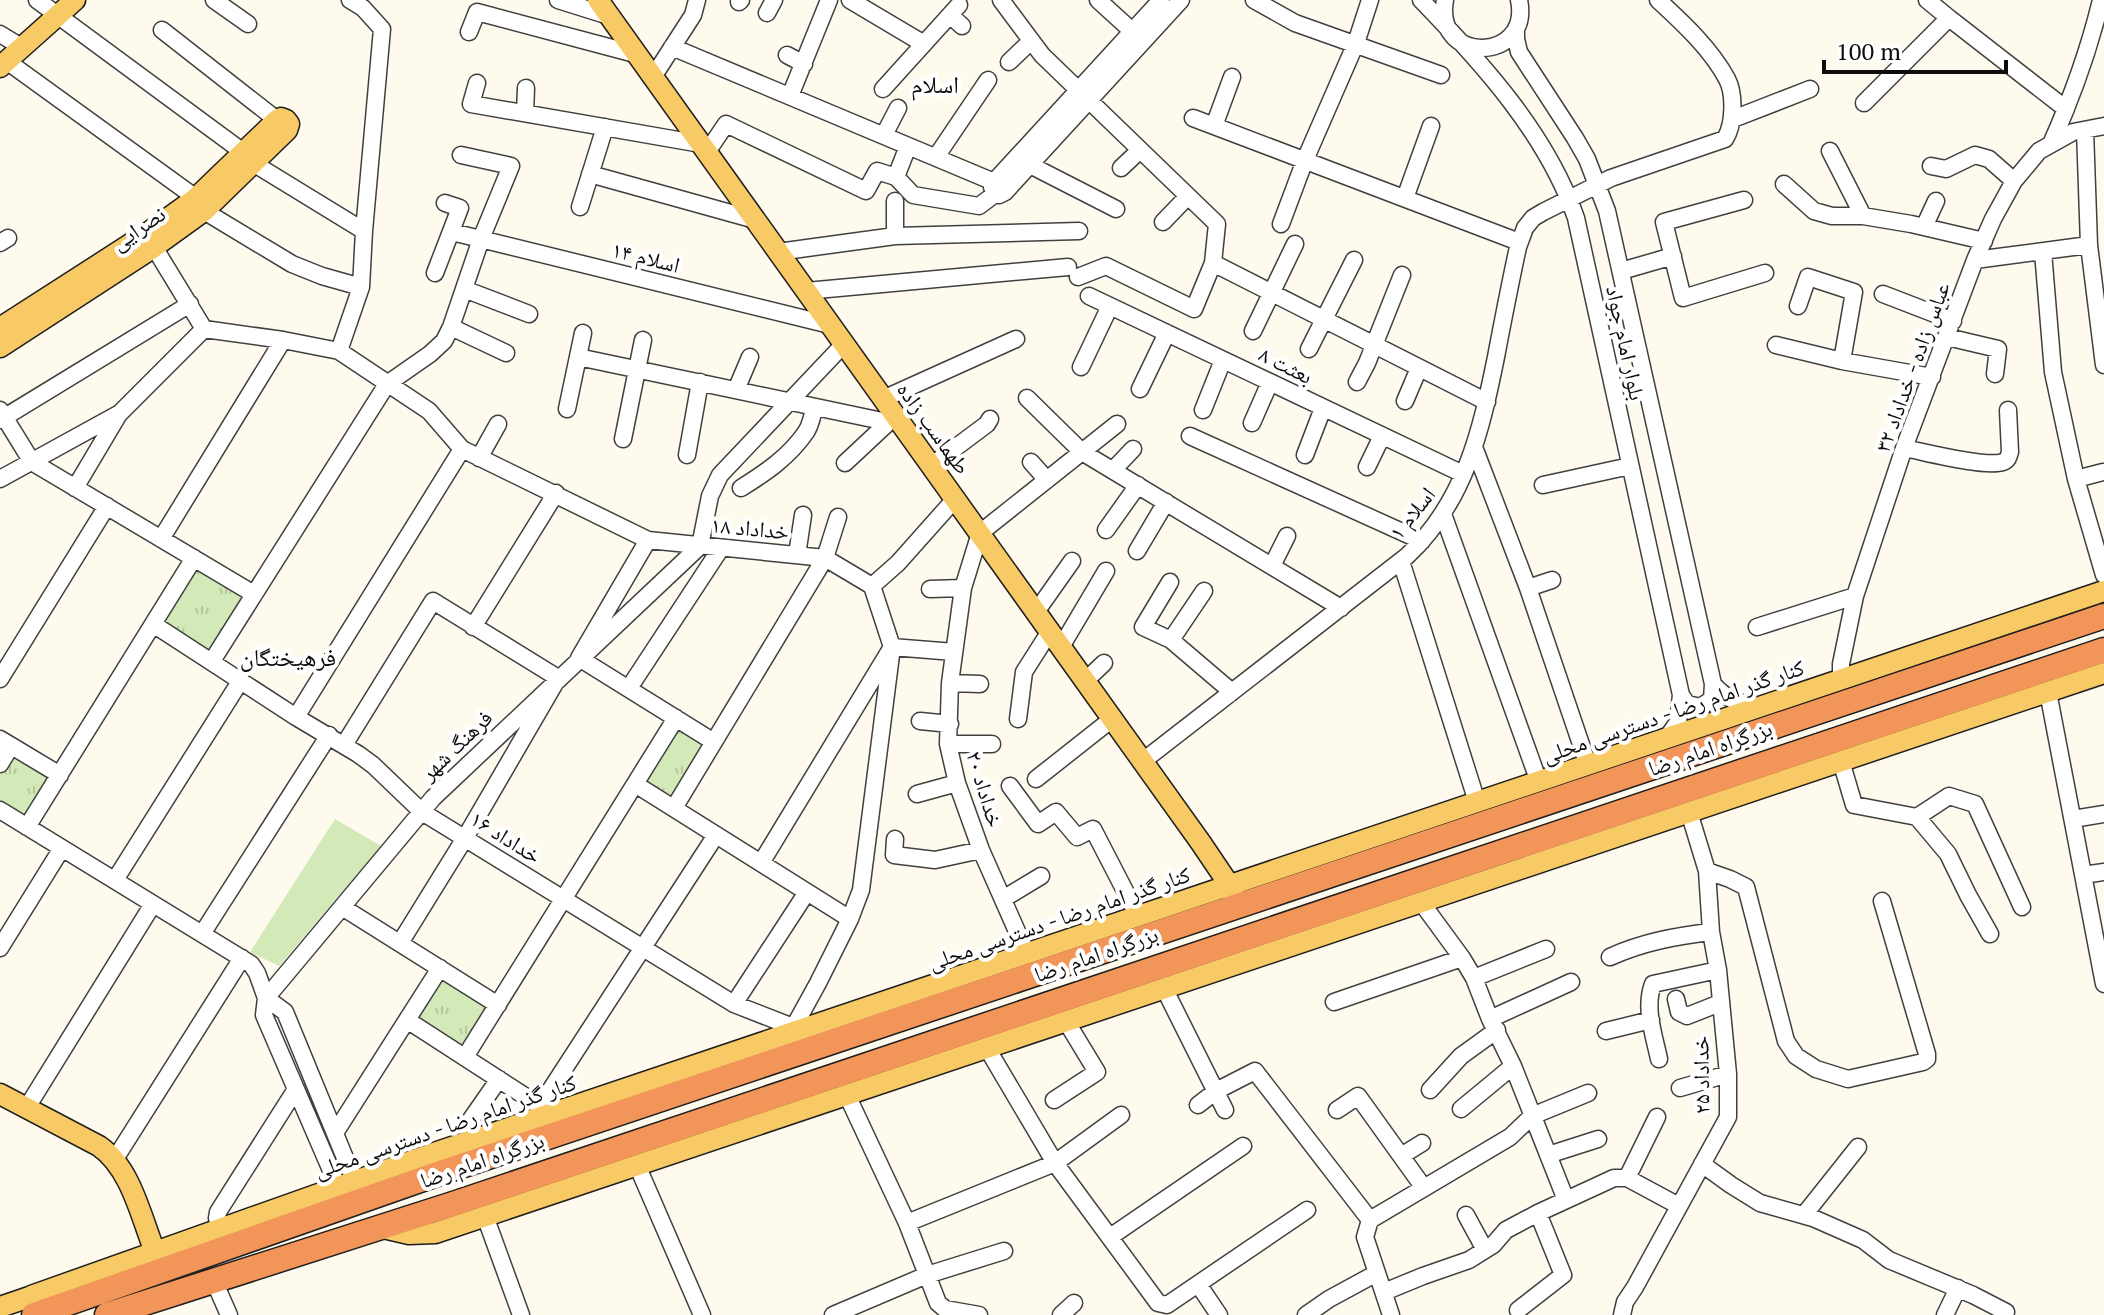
<svg xmlns="http://www.w3.org/2000/svg" width="2104" height="1315" font-family="'PT Serif','Noto Naskh Arabic',serif">
<style>
.grass{fill:url(#grass-tufts)}
.park{fill:#d4e9b8}
.lines{fill:none;stroke-linecap:round;stroke-linejoin:round}
.minor-casing{stroke:#404040;stroke-width:19}
.major-casing{stroke:#1e1e1e;stroke-width:23}
.highway-casing{stroke:#1e1e1e;stroke-width:27}
.minor{stroke:#fff;stroke-width:16}
.major{stroke:#f7ca66;stroke-width:20}
.highway{stroke:#f29558;stroke-width:24}
.labels{text-anchor:middle;stroke-width:8;stroke-linejoin:round;paint-order:stroke}
.street-label{font-size:22px;fill:#0d0d0d;stroke:#fff}
.neighbourhood-label{font-size:24px;fill:#0d0d0d;stroke:#fff}
</style>
<defs>
<pattern id="grass-tufts" width="24" height="20" patternUnits="userSpaceOnUse" patternTransform="scale(2)"><rect width="24" height="20" fill="#d4e9b8"/><path d="M3 7l-1-3M5 7V3M7 7l1-3M15 17l-1-3M17 17v-4M19 17l1-3" fill="none" stroke="#b5c79d"/></pattern>
</defs>
<rect width="100%" height="100%" fill="#fffaee"/>
<path class="grass" d="M 197,569 L 244,598 L 211,651 L 164,623 Z
M 678,726 L 706,744 L 671,800 L 643,783 Z
M 12,754 L 50,777 L 24,818 L 0,803 L 0,775 Z
M 443,980 L 486,1007 L 462,1046 L 418,1018 Z"/>
<path class="park" d="M 335,819 L 381,846 L 279,966 L 250,952 Z"/>
<g class="lines">
<defs>
<path id="minor" d="M 37,0 L 243,152
M 214,0 L 248,24
M 558,0 L 609,16
M 850,0 L 924,44
M 1001,0 L 1042,55 L 1217,224 L 1213,263 L 1194,309 L 1106,266 L 1078,277
M 1098,0 L 1132,31
M 1161,0 L 994,182 L 992,187 L 995,194 L 999,195 L 1005,192 L 1181,0
M 1254,0 L 1295,23 L 1441,75
M 1421,0 C 1482,63 1547,134 1576,218 L 1681,695 L 1678,722 L 1666,739
M 1445,0 C 1433,65 1532,63 1519,0
M 739,2 L 741,0
M 767,13 L 774,0
M 950,15 L 962,26
M 1949,18 L 2066,109
M 1516,29 L 1516,39 L 1519,52 L 1575,138 L 1587,159 L 1607,211 L 1713,684 C 1725,699 1741,705 1760,707
M 162,30 L 277,120
M 469,32 L 477,12 L 635,54 L 638,57
M 0,34 L 23,48
M 672,47 L 994,182
M 787,55 L 804,64
M 8,62 L 196,198
M 1009,62 L 1031,41
M 653,77 L 693,15 L 697,0
M 477,83 L 471,104 L 701,144
M 883,89 L 959,5
M 790,96 L 829,0
M 1864,103 L 1949,18 L 1927,0
M 525,113 L 526,88
M 1193,118 L 1519,242
M 1733,119 L 1810,89
M 1214,126 L 1232,77
M 2085,130 L 2089,245 L 2104,365
M 884,135 L 898,108
M 2051,144 C 2072,97 2089,50 2101,0
M 1830,151 L 1863,216
M 707,152 L 726,124 L 866,191 L 877,171 L 896,177 L 913,195 L 979,206 L 995,194
M 936,157 L 988,80
M 253,163 L 364,231
M 1030,165 L 1116,209
M 1931,166 L 1946,169 L 1975,155 L 1989,159 L 2014,181
M 1121,168 L 1140,150
M 590,174 L 752,219 L 757,223
M 896,177 L 908,146
M 1784,184 L 1814,211 L 1832,216 L 1863,216 L 1911,224 L 1984,241
M 1405,198 L 1431,126
M 1744,200 L 1664,222 L 1683,298 L 1765,273
M 895,201 L 895,236
M 580,207 L 605,127
M 204,211 L 292,264 L 322,276 L 361,287
M 1163,222 L 1188,196
M 1281,224 L 1305,160 L 1356,43 L 1370,0
M 1924,227 L 1936,201
M 452,232 L 830,325
M 0,243 L 8,238
M 154,247 L 204,329
M 778,252 L 895,236 L 1079,231
M 2043,252 L 2053,372 L 2076,479 L 2104,575
M 1975,260 L 2089,245
M 1213,263 L 1487,402
M 1621,271 L 1673,256
M 435,273 L 460,208 L 445,203
M 464,289 L 529,314
M 806,291 L 1068,267
M 1883,294 L 1953,321
M 1089,296 L 1463,474
M 1798,306 L 1808,277 L 1854,292 L 1842,361
M 451,327 L 506,353
M 204,329 L 283,340 L 339,351 L 429,411 L 462,449 L 648,540 L 825,558 L 872,586 L 892,647 L 861,890 L 850,919 L 818,983 L 790,1034
M 1253,331 L 1295,244
M 1947,337 L 1998,349 L 1995,374
M 1776,345 L 1842,361 L 1932,377
M 1309,349 L 1354,260
M 339,351 L 361,287 L 364,231 L 382,29 L 363,8 L 350,0
M 578,357 L 887,422
M 1081,367 L 1110,306
M 1357,382 L 1367,363 L 1402,275
M 1140,389 L 1167,333
M 736,390 L 750,357
M 1027,398 L 1082,452 L 1341,608
M 883,399 L 1016,339
M 1405,401 L 1419,368
M 567,409 L 583,333
M 0,410 L 32,462 L 254,594
M 1203,410 L 1223,360
M 0,420 L 190,304
M 1252,423 L 1270,382
M 1190,436 L 1422,541
M 623,439 L 643,340
M 1474,447 L 1528,588 L 1588,765
M 1904,448 C 1925,452 1985,468 2003,462 C 2009,460 2008,457 2010,452 L 2008,410
M 687,455 L 700,382
M 1305,455 L 1323,408
M 479,458 L 498,424
M 1031,462 L 1047,480
M 845,463 L 891,420
M 931,466 L 987,424 L 990,419
M 1367,467 L 1382,436
M 1113,470 L 1133,449
M 0,479 L 120,413 L 204,329
M 2076,479 L 2103,472
M 1543,485 L 1630,466
M 75,488 L 119,414
M 741,488 C 765,473 789,457 806,432 C 811,425 812,415 815,407
M 1443,514 L 1539,782
M 1106,530 L 1138,485
M 161,539 L 283,340
M 648,540 L 579,658 L 714,742
M 1137,551 L 1166,502
M 797,555 L 803,515
M 1401,561 L 1477,802
M 1272,566 L 1287,536
M 1170,582 L 1143,627 L 1171,640 L 1232,692
M 872,586 L 898,563 L 955,499
M 1528,588 L 1552,580
M 930,589 L 963,588
M 1036,612 L 1072,561
M 153,624 L 296,717 L 358,754 L 373,765 L 422,812 L 734,1004 L 793,1027
M 473,627 L 556,493
M 1757,627 L 1855,596
M 1171,640 L 1204,591
M 1061,647 L 1106,571
M 212,661 L 387,384 L 430,354 L 444,341 L 451,327 L 481,239 L 511,166 L 461,155
M 0,679 L 107,506
M 1841,680 L 1841,664 L 1855,596 L 1904,448 L 1975,260 L 1993,219 L 2014,181 L 2039,151 L 2073,132 L 2104,126
M 1085,681 L 1104,663
M 950,683 L 980,684
M 629,688 L 721,548
M 2048,692 L 2104,984
M 1681,695 L 1687,704 L 1701,707 L 1712,699 L 1713,684
M 296,717 L 462,449
M 1018,719 L 1024,672 L 1045,639 L 1051,633
M 920,721 L 950,724
M 0,739 L 60,775
M 948,744 L 992,744
M 344,745 L 433,601 L 558,678 L 465,838 L 400,943
M 1143,761 L 1407,556 C 1465,502 1481,431 1496,357 C 1503,320 1510,284 1518,247 L 1525,228 L 1533,218 L 1543,212 L 1611,178 L 1725,139 C 1734,125 1735,94 1727,79 C 1711,49 1683,23 1658,0
M 1841,761 L 1854,805 L 1917,817 L 1948,854 L 1968,895 L 1990,934
M 0,764 L 11,746
M 1036,779 L 1112,719
M 635,784 L 850,919
M 1010,786 L 1038,824 L 1056,812 L 1077,837 L 1093,829 L 1138,916
M 917,794 L 957,783
M 674,808 L 825,558 L 838,517
M 0,810 L 251,964 L 257,973 L 266,998
M 1917,817 L 1949,796 L 1975,804 L 2022,907
M 2073,819 L 2104,814
M 27,827 L 194,558
M 895,839 L 894,855 L 935,860 L 981,850
M 761,863 L 892,647 L 954,652
M 1707,871 L 1730,879 L 1746,887 L 1786,1041 L 1796,1056 L 1816,1069 L 1848,1079 L 1923,1062 L 1927,1059 L 1927,1054 L 1882,901
M 2083,875 L 2104,872
M 115,880 L 241,680
M 1003,899 L 1041,876
M 1421,902 L 1462,958 L 1474,978 L 1490,1019 L 1513,1066 L 1566,1200
M 342,907 L 498,1005
M 202,934 L 329,735
M 0,948 L 62,848
M 1027,954 L 981,850 L 957,783 L 948,744 L 950,683 L 963,588 L 980,533 L 1117,424
M 1610,957 C 1643,942 1676,936 1711,932
M 1474,978 L 1546,949
M 1164,988 L 1225,1110
M 266,998 L 433,798 L 700,546 L 710,496 L 720,475 L 844,344
M 1676,999 L 1679,1012 L 1687,1016 L 1720,1003
M 1334,1002 L 1462,958
M 734,1004 L 807,892
M 1490,1019 L 1571,982
M 407,1020 L 540,1106 L 716,835
M 1606,1031 L 1651,1020
M 987,1048 L 1055,1163 L 1158,1303 L 1167,1305 L 1307,1210
M 465,1057 L 676,718
M 1659,1059 C 1654,1035 1644,1008 1653,984 L 1718,970
M 1680,1088 L 1728,1074
M 1430,1090 L 1461,1056 L 1497,1030
M 847,1095 L 907,1223 L 938,1303 L 945,1309 L 979,1315
M 1054,1100 L 1097,1072 L 1066,1021
M 1198,1105 L 1216,1091 L 1255,1071 L 1370,1220 L 1365,1237 L 1391,1315
M 26,1109 L 153,904
M 1461,1109 L 1513,1066
M 1337,1110 L 1358,1096 L 1424,1188
M 467,1125 L 499,1079
M 335,1133 L 440,968
M 1548,1155 L 1598,1139
M 1401,1156 L 1422,1143
M 115,1159 L 242,958
M 1702,1164 L 1731,1185 L 1760,1203 L 1813,1218 L 1863,1240 L 1889,1260 L 1973,1295 L 2006,1312
M 637,1165 L 702,1315
M 1627,1178 L 1657,1117
M 330,1190 L 334,1183 L 333,1175 L 264,1015 L 266,998 L 285,1012 L 350,1170 L 355,1176 L 362,1179
M 1466,1215 L 1485,1250
M 1804,1215 L 1858,1147
M 485,1216 L 521,1315
M 1370,1220 L 1510,1137 L 1532,1116 L 1588,1093
M 907,1223 L 1055,1163 L 1121,1115
M 220,1229 L 217,1218 L 218,1212 L 296,1089
M 1110,1237 L 1243,1146
M 214,1281 L 229,1315
M 1198,1284 L 1219,1315
M 1384,1292 L 1423,1276 L 1469,1260 L 1493,1245 L 1506,1230 L 1538,1213 L 1614,1178 L 1627,1178 L 1679,1206
M 1518,1310 L 1563,1275 L 1538,1213
M 833,1315 L 927,1275 L 1004,1251
M 1061,1315 L 1074,1303
M 1306,1315 L 1329,1299 L 1377,1273
M 1622,1315 L 1625,1302 L 1635,1287 L 1728,1117 L 1728,1074 L 1718,970 L 1711,932 L 1707,871 L 1689,812
M 1945,1315 L 1958,1288"/>
<path id="major" d="M 598,0 L 1201,843 L 1230,886 L 1234,897
M 0,67 L 75,0
M 0,328 L 146,234 L 196,198 L 277,120 L 281,118 L 286,120 L 289,124 L 287,130 L 204,211 L 154,247 L 0,347
M 0,1094 L 99,1146 C 131,1168 141,1217 155,1252
M 379,1227 L 409,1234 L 435,1233 L 2104,673
M 31,1296 L 437,1152 L 2104,591
M 0,1307 L 44,1292"/>
<path id="highway" d="M 34,1315 L 443,1172 L 2104,616
M 107,1315 L 453,1204 L 2104,650"/>
</defs>
<use href="#minor" class="minor-casing"/>
<use href="#major" class="major-casing"/>
<use href="#highway" class="highway-casing"/>
<use href="#minor" class="minor"/>
<use href="#major" class="major"/>
<use href="#highway" class="highway"/>
</g>
<g class="labels">
<g class="street-label">
<text transform="translate(138 228) rotate(-34)" y="8">نصرایی</text>
<text transform="translate(646 257) rotate(14)" y="8">اسلام ۱۴</text>
<text transform="translate(1626 343) rotate(78)" y="8">بلوار امام جواد</text>
<text transform="translate(1286 365) rotate(26)" y="8">بعثت ۸</text>
<text transform="translate(1912 367) rotate(-70)" y="8">عباس زاده - خداداد ۳۲</text>
<text transform="translate(934 428) rotate(54)" y="8">طهماسب زاده</text>
<text transform="translate(1412 513) rotate(-52)" y="8">اسلام ۱</text>
<text transform="translate(750 528) rotate(5)" y="8">خداداد ۱۸</text>
<text transform="translate(1673 711) rotate(-19)" y="8">کنار گذر امام رضا - دسترسی محلی</text>
<text transform="translate(456 745) rotate(-44)" y="8">فرهنگ شهر</text>
<text transform="translate(1710 748) rotate(-19)" y="8">بزرگراه امام رضا</text>
<text transform="translate(985 789) rotate(73)" y="8">خداداد ۲۰</text>
<text transform="translate(506 837) rotate(32)" y="8">خداداد ۱۶</text>
<text transform="translate(1059 918) rotate(-19)" y="8">کنار گذر امام رضا - دسترسی محلی</text>
<text transform="translate(1096 954) rotate(-19)" y="8">بزرگراه امام رضا</text>
<text transform="translate(1701 1075) rotate(-91)" y="8">خداداد ۲۵</text>
<text transform="translate(445 1126) rotate(-19)" y="8">کنار گذر امام رضا - دسترسی محلی</text>
<text transform="translate(482 1160) rotate(-19)" y="8">بزرگراه امام رضا</text>
</g>
<g class="neighbourhood-label">
<text x="935" y="93">اسلام</text>
<text x="288" y="666">فرهیختگان</text>
</g>
</g>
<path d="M1824 60v12h182v-12" fill="none" stroke="#0d0d0d" stroke-width="4"/>
<text x="1836" y="60" font-size="24" fill="#0d0d0d" stroke="#ffffff" stroke-width="6" paint-order="stroke">100 m</text>
</svg>
